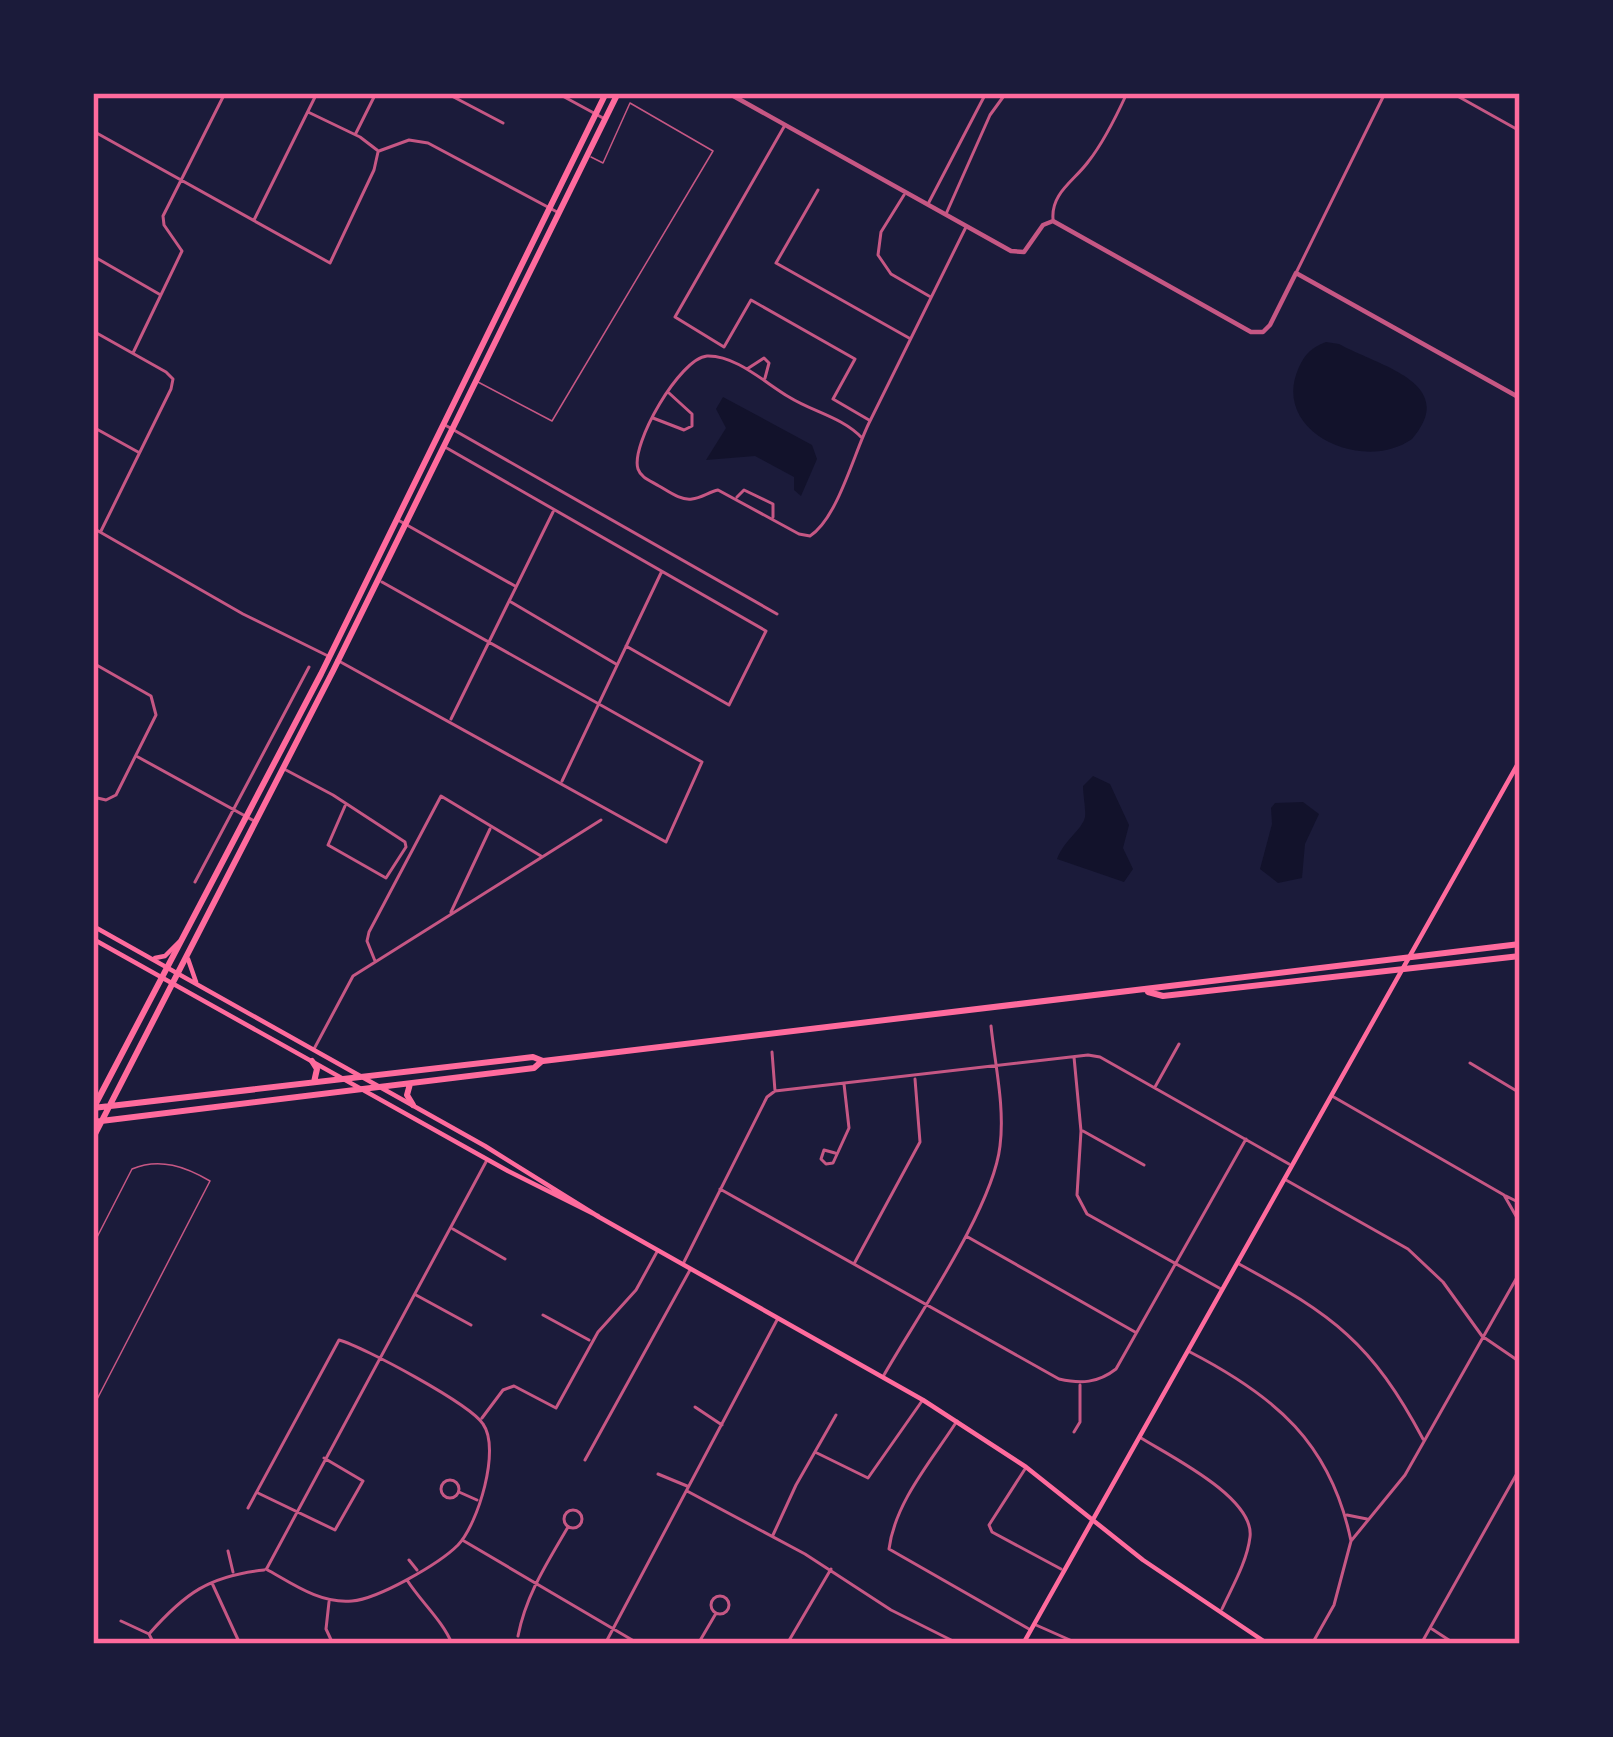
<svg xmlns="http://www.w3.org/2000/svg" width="1613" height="1737" font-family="Figtree,sans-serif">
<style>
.water{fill:#12122b}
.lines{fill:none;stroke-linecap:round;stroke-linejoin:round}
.service{stroke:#c65784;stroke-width:1.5}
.minor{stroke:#c65784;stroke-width:3}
.tertiary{stroke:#c65784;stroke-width:4.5}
.secondary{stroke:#ff6b9d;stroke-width:4.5}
.primary{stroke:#ff6b9d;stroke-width:6}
.neatline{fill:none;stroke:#ff6b9d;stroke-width:4.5}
</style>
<rect width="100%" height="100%" fill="#1b1b3a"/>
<path class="water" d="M 1326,342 L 1339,344 C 1379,366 1460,383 1412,439 C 1363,474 1269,432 1299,367 C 1305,354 1312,347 1326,342 Z
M 723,397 L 812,445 L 817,459 L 801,496 L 794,490 L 794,477 L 755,456 L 706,460 L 726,428 L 716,409 Z
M 1093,776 L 1110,784 L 1129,825 L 1123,848 L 1133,869 L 1124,882 L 1057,859 C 1064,840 1082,830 1085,817 C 1086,809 1083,795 1083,786 Z
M 1303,802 L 1319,814 L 1305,844 L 1302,878 L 1278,883 L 1260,869 L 1272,824 L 1271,808 L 1275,803 Z"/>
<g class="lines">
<path class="service" d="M 478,382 L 552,421 L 713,151 L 630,103 L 603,163 L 591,157
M 93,1245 L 132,1169 C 160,1157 186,1167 210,1181 L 93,1407"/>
<path class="minor" d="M 446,93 L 503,123
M 557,93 L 603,118
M 1452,93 L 1520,131
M 308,112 L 360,137 L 377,150
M 785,125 L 675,317 L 724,347 L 751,300 L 855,359 L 833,399 L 869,420
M 93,131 L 330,263 L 374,170 L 378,152
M 356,133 L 376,93
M 379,151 L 409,140 L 428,143 L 559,213
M 818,190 L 776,263 L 909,338
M 904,195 L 881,232 L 878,255 L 891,274 L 929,296
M 928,204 L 986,93
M 946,214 L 990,115 L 1006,93
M 1053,219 C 1051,193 1074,181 1088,162 C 1104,142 1116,117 1127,93
M 254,220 L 317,93
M 93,256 L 159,294
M 1297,271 L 1385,93
M 93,331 L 166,372 L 173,379 L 171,389 L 101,531
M 133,353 L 182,251 L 164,225 L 163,216 L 225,93
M 747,369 L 764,358 L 769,363 L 765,378
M 653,418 L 684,430 L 692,426 L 692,414 L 669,393
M 445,425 L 777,614
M 93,427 L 138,452
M 862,438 C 842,417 813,412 789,397 C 765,383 736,355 707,356 C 680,358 630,445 638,469 C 641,478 651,481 659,486 C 668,491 681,501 692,499 C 701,498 709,492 718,490 L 799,534 L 810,536 C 838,518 854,452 870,421 L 966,227
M 445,447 L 766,631 L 729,705 L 626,646
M 737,497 L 744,490 L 773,504 L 773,517
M 398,520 L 515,586
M 93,528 L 243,614 L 328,656
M 511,602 L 616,664
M 337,660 L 666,842 L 702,762 L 382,582
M 93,663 L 151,696 L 156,715 L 116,795 L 106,800 L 93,797
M 451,719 L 553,512
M 138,757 L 256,822
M 286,770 L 333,795 L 405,842 L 406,847 L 386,878 L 328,845 L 345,806
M 562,781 L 661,573
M 195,882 L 309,667
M 451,912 L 490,829
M 375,961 L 367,941 L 369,932 L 441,796 L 541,856
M 314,1049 L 353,976 L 601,820
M 1074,1057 L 1081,1131 L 1077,1195 L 1087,1214 L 1221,1289
M 1470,1063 L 1520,1093
M 1155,1087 L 1179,1044
M 775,1091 L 1088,1055 L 1100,1057 L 1289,1164
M 1332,1096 L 1504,1195 L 1520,1223
M 1083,1131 L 1144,1165
M 835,1153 L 824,1150 L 821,1159 L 826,1164 L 833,1163 L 849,1128 L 844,1084
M 1286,1180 L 1408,1249 L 1443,1282 L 1482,1336 L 1520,1362
M 720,1189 L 1059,1379 C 1081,1384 1098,1383 1116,1369 L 1246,1139
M 1506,1196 L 1520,1203
M 453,1229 L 505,1259
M 966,1236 L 1135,1332
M 684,1262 L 767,1097 L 775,1091 L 772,1052
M 855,1262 L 920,1142 L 915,1079
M 1239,1264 C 1333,1315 1372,1343 1423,1439
M 416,1295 L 471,1325
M 543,1315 L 589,1340
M 1190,1352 C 1275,1396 1331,1443 1351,1541
M 884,1375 C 917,1317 993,1208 1000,1146 C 1005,1107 995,1065 991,1026
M 695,1407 L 722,1425
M 482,1418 L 503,1390 L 514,1386 L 556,1408 L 598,1332 L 636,1290 L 658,1250
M 957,1421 C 932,1460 895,1502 889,1549 L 1029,1629
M 1074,1432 L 1080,1422 L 1080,1385
M 1141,1438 C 1170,1456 1255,1498 1250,1537 C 1247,1562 1232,1587 1222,1609
M 817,1453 L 868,1478 L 922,1401
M 585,1460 L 690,1270
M 1025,1469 L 989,1525 L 992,1532 L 1061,1569
M 658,1474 L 687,1486
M441 1489a9 9 0 1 1 18 0a9 9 0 1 1-18 0Z
M 687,1491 L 805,1554 L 891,1610 L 959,1644
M 459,1492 L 477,1500
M 258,1493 L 335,1530 L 363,1481 L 324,1458
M 248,1508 L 339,1340 C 364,1347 470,1404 483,1424 C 501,1449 478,1524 458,1545 C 439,1564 378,1599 352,1601 C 320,1604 293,1584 266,1569
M564 1519a9 9 0 1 1 18 0a9 9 0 1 1-18 0Z
M 1347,1515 L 1367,1519
M 773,1535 L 796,1485 L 836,1415
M 464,1541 L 639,1644
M 228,1551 L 233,1572
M 409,1560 L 417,1570
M 267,1568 L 487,1160
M 407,1580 C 421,1602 443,1621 452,1644
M 212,1583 L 240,1644
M711 1605a9 9 0 1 1 18 0a9 9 0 1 1-18 0Z
M 329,1602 L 326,1629 L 333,1644
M 121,1621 L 149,1634 L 154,1644
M 1036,1625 L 1079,1644
M 1432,1629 L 1455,1644
M 149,1634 C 185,1593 209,1576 264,1570
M 518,1636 C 526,1595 547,1563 568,1527
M 605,1644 L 777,1320
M 698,1644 L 715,1615
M 787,1644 L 831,1569
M 1312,1644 L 1334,1605 L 1351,1541 L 1405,1475 L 1520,1272
M 1421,1644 L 1520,1468"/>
<path class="tertiary" d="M 728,93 L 1011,251 L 1024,252 L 1043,225 L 1053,221 L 1251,332 L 1263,332 L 1270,325 L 1296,273 L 1520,398"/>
<path class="secondary" d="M 93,926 L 485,1146 L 599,1217 L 923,1400 L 1026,1467 L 1143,1560 L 1268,1644
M 93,939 L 508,1171 L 598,1216
M 155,958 L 165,956 L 179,942
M 188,959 L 196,982
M 1023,1644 L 1520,760"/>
<path class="primary" d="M 1148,992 L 1163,996 L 1520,956
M 312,1061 L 317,1069 L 314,1082
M 410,1084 L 407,1095 L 413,1105
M 94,1107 L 321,674 L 606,93
M 93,1108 L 533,1057 L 543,1061 L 1520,944
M 93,1122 L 534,1068 L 542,1061
M 93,1138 L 333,671 L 618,93"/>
</g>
<rect width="1613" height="1737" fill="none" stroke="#1b1b3a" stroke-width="192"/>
<rect x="96" y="96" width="1421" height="1545" class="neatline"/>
</svg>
